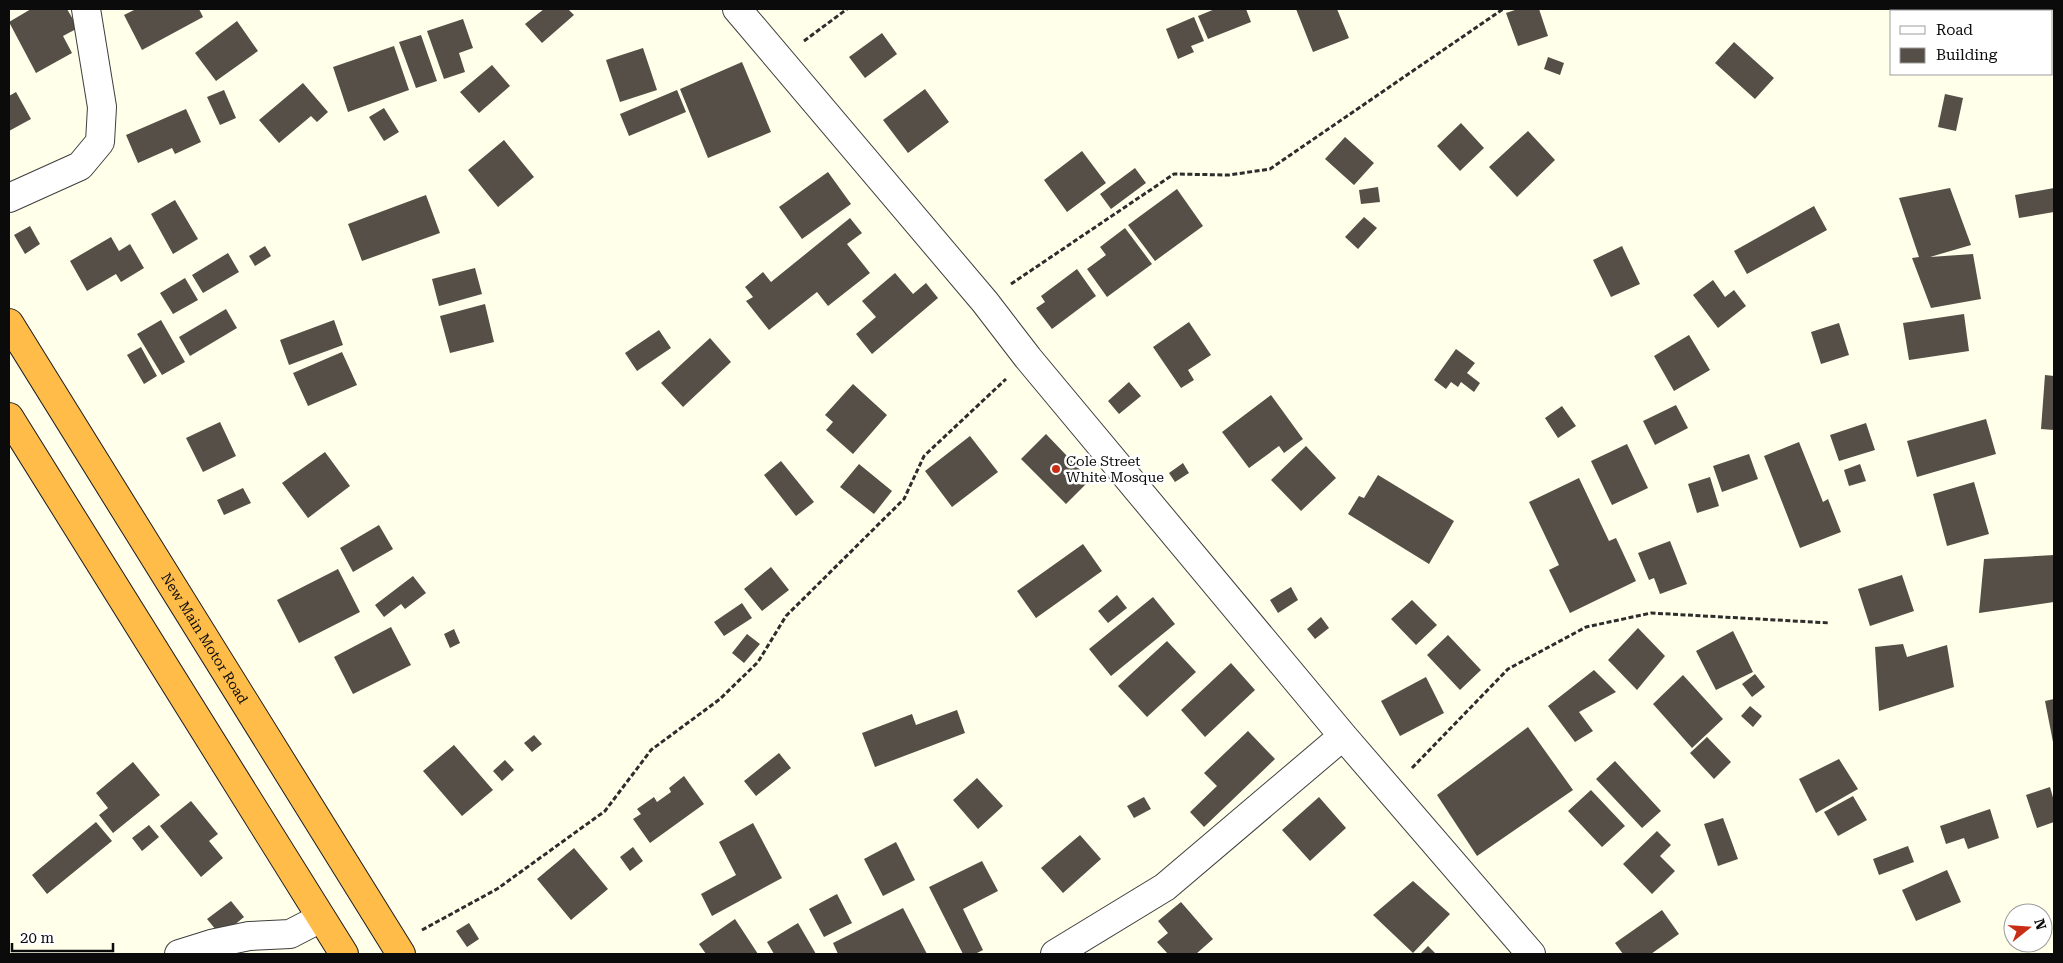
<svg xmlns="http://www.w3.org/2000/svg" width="2063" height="963" font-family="'Roboto Serif',serif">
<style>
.building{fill:#554f47}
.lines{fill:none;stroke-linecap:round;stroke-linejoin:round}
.minor-casing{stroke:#3e3e3e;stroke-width:30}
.highway-casing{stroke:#1c1c1c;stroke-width:30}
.path{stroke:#2d2d2d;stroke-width:3;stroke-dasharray:5 2.5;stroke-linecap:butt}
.minor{stroke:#fff;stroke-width:28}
.highway{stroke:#ffbc48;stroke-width:28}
.poi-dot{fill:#c92d16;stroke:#fff;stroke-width:2}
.labels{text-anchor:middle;stroke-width:5;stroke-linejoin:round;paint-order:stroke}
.poi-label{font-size:14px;fill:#0b0b0b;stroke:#fff;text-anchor:start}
.street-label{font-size:14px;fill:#0b0b0b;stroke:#fff}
</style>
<rect width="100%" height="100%" fill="#ffffea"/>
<path class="building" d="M 31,9 L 67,9 L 78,28 L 63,36 L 72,53 L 36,73 L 9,22 Z
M 136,9 L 199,9 L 203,17 L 142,50 L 124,15 Z
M 544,9 L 568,9 L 574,15 L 542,43 L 525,24 Z
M 1215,9 L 1246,9 L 1251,22 L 1208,39 L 1198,16 Z
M 1296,9 L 1337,9 L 1349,38 L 1313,52 Z
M 1518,9 L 1539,9 L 1548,36 L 1518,46 L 1506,13 Z
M 1194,17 L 1204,41 L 1191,46 L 1194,52 L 1178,59 L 1166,29 Z
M 463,19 L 473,48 L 459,53 L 465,72 L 444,79 L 427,31 Z
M 237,21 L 258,51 L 216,81 L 195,53 Z
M 882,33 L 897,54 L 865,78 L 849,57 Z
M 421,35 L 437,81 L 416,88 L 399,42 Z
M 1734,42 L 1774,78 L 1755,99 L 1715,63 Z
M 394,46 L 409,90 L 348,112 L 333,67 Z
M 643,48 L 657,90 L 620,102 L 606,60 Z
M 1548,57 L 1564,63 L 1560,75 L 1544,69 Z
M 742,62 L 771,132 L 708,158 L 680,89 Z
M 492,65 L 510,86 L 479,113 L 460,92 Z
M 303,83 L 328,112 L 317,122 L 311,116 L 279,143 L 259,120 Z
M 925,89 L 949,122 L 908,153 L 883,120 Z
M 224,90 L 236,118 L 220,125 L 207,97 Z
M 677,90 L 686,112 L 629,136 L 620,114 Z
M 16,92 L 31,119 L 9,131 L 9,96 Z
M 1945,94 L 1963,98 L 1956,131 L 1938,127 Z
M 384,108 L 399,132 L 384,141 L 369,117 Z
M 186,109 L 201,142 L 175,154 L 172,148 L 138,163 L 126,135 Z
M 1461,123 L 1484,148 L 1460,171 L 1437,146 Z
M 1528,131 L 1555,160 L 1517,197 L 1489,167 Z
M 1345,137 L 1374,163 L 1354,185 L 1325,159 Z
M 504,140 L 534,177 L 498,207 L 468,170 Z
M 1082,151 L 1106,183 L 1067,212 L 1044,180 Z
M 1135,168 L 1146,183 L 1111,209 L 1100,194 Z
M 828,172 L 851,204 L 802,239 L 779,207 Z
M 1378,187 L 1380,202 L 1361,204 L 1359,190 Z
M 1950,188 L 1971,245 L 1930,257 L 1973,254 L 1981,299 L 1931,308 L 1912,258 L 1919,257 L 1899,198 Z
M 2054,188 L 2054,212 L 2019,218 L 2015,195 Z
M 1177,189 L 1203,226 L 1155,261 L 1128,225 Z
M 426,195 L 440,233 L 362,261 L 348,224 Z
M 175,200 L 198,239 L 173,254 L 151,214 Z
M 1814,206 L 1827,230 L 1747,274 L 1734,251 Z
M 1364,217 L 1377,228 L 1358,249 L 1345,237 Z
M 850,218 L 862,233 L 847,244 L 870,273 L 828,306 L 817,292 L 769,330 L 746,301 L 753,297 L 745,287 L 763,272 L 771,282 Z
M 30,226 L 40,244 L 25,254 L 14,235 Z
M 1125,228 L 1152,264 L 1107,297 L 1087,269 L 1106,255 L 1100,247 Z
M 111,237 L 119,251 L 130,244 L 144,268 L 121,282 L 116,274 L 87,291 L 70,261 Z
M 265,246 L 271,256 L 255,266 L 249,256 Z
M 1622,246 L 1640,284 L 1611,297 L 1593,260 Z
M 228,253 L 239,272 L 203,293 L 192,275 Z
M 475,268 L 482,294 L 439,306 L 432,279 Z
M 1077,269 L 1096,296 L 1052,329 L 1036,308 L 1045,302 L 1041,296 Z
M 895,273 L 913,294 L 926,283 L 938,298 L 872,354 L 856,334 L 876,317 L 862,301 Z
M 185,278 L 198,300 L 173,314 L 160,293 Z
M 1713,280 L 1725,297 L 1734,290 L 1746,306 L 1718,328 L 1693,295 Z
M 485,304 L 494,342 L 450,353 L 440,316 Z
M 226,309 L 237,328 L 190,356 L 179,337 Z
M 1964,314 L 1969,351 L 1909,360 L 1903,323 Z
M 161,320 L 185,362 L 162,375 L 137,334 Z
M 334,320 L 343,345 L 289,365 L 280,340 Z
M 1189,322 L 1211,355 L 1188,370 L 1194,380 L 1181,388 L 1153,347 Z
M 1839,323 L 1849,355 L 1821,364 L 1811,332 Z
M 659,330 L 671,348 L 637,371 L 625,353 Z
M 1689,335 L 1710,370 L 1674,391 L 1654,356 Z
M 710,338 L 731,362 L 683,407 L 661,383 Z
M 141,347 L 157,376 L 144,384 L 127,355 Z
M 1456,349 L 1475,363 L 1467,373 L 1480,383 L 1474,392 L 1461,382 L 1458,387 L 1451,382 L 1446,389 L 1434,380 Z
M 342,352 L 357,385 L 308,406 L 293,373 Z
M 2045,375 L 2054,376 L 2054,430 L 2041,429 Z
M 1129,382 L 1141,396 L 1119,414 L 1108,401 Z
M 853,384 L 887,415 L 853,454 L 826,430 L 833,422 L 825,415 Z
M 1271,395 L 1303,439 L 1284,453 L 1279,446 L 1249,468 L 1222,432 Z
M 1676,405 L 1688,428 L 1655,445 L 1643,421 Z
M 1562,406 L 1576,426 L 1558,438 L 1545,418 Z
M 1986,419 L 1996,454 L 1917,477 L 1907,441 Z
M 220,422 L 236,456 L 203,472 L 186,438 Z
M 1866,423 L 1875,450 L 1839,461 L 1830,435 Z
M 1046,434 L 1090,480 L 1066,504 L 1021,459 Z
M 970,436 L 998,472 L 952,507 L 925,471 Z
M 1799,442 L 1823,502 L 1828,499 L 1841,532 L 1800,548 L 1764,456 Z
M 1627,444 L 1648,488 L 1612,505 L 1591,461 Z
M 1306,446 L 1336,478 L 1301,511 L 1271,480 Z
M 325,452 L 350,486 L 308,518 L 282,483 Z
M 1749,454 L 1758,479 L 1722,492 L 1713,466 Z
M 781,461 L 814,502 L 796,516 L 764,475 Z
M 1183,463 L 1189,473 L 1175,482 L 1169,473 Z
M 859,464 L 892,491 L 874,514 L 840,487 Z
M 1860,464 L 1866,481 L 1849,486 L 1844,470 Z
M 1378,475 L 1454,521 L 1429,564 L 1348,514 L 1359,496 L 1364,498 Z
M 1710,477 L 1719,506 L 1697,513 L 1688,484 Z
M 1579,478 L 1609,541 L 1616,538 L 1636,581 L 1570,613 L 1549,570 L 1559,565 L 1529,502 Z
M 1974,482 L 1989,534 L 1947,546 L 1933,494 Z
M 243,488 L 251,503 L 224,515 L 217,500 Z
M 379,525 L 393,549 L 353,572 L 340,548 Z
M 1670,541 L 1687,584 L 1660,594 L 1654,578 L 1649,580 L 1638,553 Z
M 1083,544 L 1102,571 L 1036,618 L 1017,591 Z
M 2054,555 L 2054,602 L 1979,613 L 1984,559 Z
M 771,567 L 789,590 L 762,611 L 744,589 Z
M 338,569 L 360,612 L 299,643 L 277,600 Z
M 1902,575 L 1914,611 L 1870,626 L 1858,589 Z
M 413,576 L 426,593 L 405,609 L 401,604 L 384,617 L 375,605 Z
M 1291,587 L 1298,600 L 1278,613 L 1270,600 Z
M 1117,595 L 1127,608 L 1108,623 L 1098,611 Z
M 1153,597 L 1175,624 L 1111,676 L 1089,649 Z
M 1412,600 L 1437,625 L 1416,645 L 1391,619 Z
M 742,603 L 752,618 L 724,636 L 714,622 Z
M 1321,617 L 1329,628 L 1315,639 L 1307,629 Z
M 391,627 L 411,665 L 353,694 L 334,657 Z
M 1638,628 L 1665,656 L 1637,690 L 1608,660 Z
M 454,629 L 460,643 L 450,648 L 444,634 Z
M 1733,631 L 1753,672 L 1716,690 L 1696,651 Z
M 747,634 L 760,644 L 744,663 L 732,653 Z
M 1448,635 L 1481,670 L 1460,690 L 1427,655 Z
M 1167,641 L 1196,672 L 1147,717 L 1118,686 Z
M 1903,644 L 1907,657 L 1947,645 L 1954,687 L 1879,711 L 1875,647 Z
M 1231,663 L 1255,690 L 1205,737 L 1181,710 Z
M 1594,670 L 1616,692 L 1579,712 L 1593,731 L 1575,742 L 1548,706 Z
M 1755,674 L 1765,687 L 1752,697 L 1742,684 Z
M 1683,675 L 1723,719 L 1692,748 L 1653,704 Z
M 1426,677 L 1444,713 L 1400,736 L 1381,701 Z
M 2054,699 L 2054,741 L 2053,742 L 2045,701 Z
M 1750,706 L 1762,716 L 1753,727 L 1741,716 Z
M 957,710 L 965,733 L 875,767 L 862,733 L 912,714 L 916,725 Z
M 1528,727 L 1573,790 L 1477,856 L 1437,795 Z
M 1248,731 L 1275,759 L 1204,827 L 1190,812 L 1217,786 L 1204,773 Z
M 534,735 L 542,744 L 532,752 L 524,743 Z
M 1707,737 L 1731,762 L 1714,779 L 1690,753 Z
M 454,745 L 493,790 L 462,816 L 423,771 Z
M 779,753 L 791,768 L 756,796 L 744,781 Z
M 1839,759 L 1858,789 L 1816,813 L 1799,779 Z
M 505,760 L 514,770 L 502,781 L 493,771 Z
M 1615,761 L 1661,811 L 1642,828 L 1596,779 Z
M 133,762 L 160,795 L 113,833 L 99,815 L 108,808 L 96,793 Z
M 684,776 L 704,804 L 650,843 L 633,819 L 641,814 L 637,809 L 654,797 L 657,802 L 671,792 L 669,788 Z
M 977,778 L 1003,806 L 978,829 L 953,800 Z
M 2050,787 L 2054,801 L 2054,822 L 2037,828 L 2026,795 Z
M 1591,790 L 1625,826 L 1602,847 L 1568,811 Z
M 1853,796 L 1867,820 L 1838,836 L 1824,812 Z
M 1144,797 L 1151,809 L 1134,818 L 1127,806 Z
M 1319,797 L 1346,828 L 1310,861 L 1282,830 Z
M 191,801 L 218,834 L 209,841 L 223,858 L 201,877 L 160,826 Z
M 1990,809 L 1999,838 L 1968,849 L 1964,838 L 1946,844 L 1940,826 Z
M 1723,818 L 1738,859 L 1718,866 L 1704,824 Z
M 96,822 L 112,841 L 47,894 L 32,875 Z
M 753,823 L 782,878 L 712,916 L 701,894 L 736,875 L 719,842 Z
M 149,825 L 159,837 L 142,851 L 132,838 Z
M 1657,831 L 1671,845 L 1660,856 L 1675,871 L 1652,894 L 1623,864 Z
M 1080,835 L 1101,859 L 1063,893 L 1041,868 Z
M 896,842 L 915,880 L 883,896 L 864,859 Z
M 1908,846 L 1914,862 L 1879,875 L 1873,859 Z
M 633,847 L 643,861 L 630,871 L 620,857 Z
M 574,848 L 608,889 L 571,920 L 537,879 Z
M 982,861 L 998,891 L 963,909 L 983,950 L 975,954 L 963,954 L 929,887 Z
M 1947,870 L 1961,902 L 1916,921 L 1902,890 Z
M 1413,881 L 1450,914 L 1413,953 L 1373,915 Z
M 837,894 L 852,923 L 824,937 L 809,909 Z
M 231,901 L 244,917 L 221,936 L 207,919 Z
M 1181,902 L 1213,939 L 1196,954 L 1168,954 L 1157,942 L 1168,933 L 1158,921 Z
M 903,908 L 927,954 L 838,954 L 833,943 Z
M 1662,910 L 1679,934 L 1651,954 L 1623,954 L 1615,943 Z
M 735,919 L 758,954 L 706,954 L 699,944 Z
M 469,923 L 479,939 L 467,947 L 456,931 Z
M 798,923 L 816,954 L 774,954 L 767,942 Z
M 1428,946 L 1436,954 L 1420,954 Z"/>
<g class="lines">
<defs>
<path id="minor" d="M 737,9 L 985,302 L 1028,358 L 1343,736 L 1531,954
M 9,198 L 80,166 L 100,142 L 102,107 L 86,9
M 179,954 L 211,944 L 249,936 L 290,934 L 321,918
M 1055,954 L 1165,887 L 1343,736"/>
<g id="highway">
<path id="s1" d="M 9,323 L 401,954"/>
<path d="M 9,417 L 344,954"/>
</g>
</defs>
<use href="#minor" class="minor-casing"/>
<use href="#highway" class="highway-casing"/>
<path class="path" d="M 804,41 L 847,9
M 1011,284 L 1174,174 L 1229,175 L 1270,169 L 1503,9
M 1412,768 L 1508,669 L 1586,627 L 1651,613 L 1830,623
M 422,930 L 497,889 L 605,811 L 651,750 L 720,699 L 758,662 L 786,616 L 904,499 L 924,456 L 1006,379"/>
<use href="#minor" class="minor"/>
<use href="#highway" class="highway"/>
</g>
<circle class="poi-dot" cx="1056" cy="469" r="5"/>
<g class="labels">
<g class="poi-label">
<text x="1066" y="466">Cole Street<tspan x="1066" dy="16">White Mosque</tspan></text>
</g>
<g class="street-label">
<text dy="5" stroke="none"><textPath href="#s1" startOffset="371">New Main Motor Road</textPath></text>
</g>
</g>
<rect width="2063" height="963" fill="none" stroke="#0b0b0b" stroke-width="20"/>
<rect x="1890" y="10" width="162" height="65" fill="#ffffff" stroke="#9d9d9d"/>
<rect x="1900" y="26" width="25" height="8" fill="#ffffff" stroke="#9d9d9d"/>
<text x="1936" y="35" font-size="15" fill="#0b0b0b">Road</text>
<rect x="1900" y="48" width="25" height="15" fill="#554f47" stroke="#9d9d9d"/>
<text x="1936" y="60" font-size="15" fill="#0b0b0b">Building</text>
<g transform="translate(2028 928) rotate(73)"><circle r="24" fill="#ffffff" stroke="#9d9d9d"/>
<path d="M0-4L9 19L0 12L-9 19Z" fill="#c92d16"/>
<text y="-8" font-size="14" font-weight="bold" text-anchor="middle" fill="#0b0b0b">N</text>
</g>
<path d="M12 943v8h101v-8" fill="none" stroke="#0b0b0b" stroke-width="2.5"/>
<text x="20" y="943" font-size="15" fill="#0b0b0b" stroke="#ffffff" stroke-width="4" paint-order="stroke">20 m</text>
</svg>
